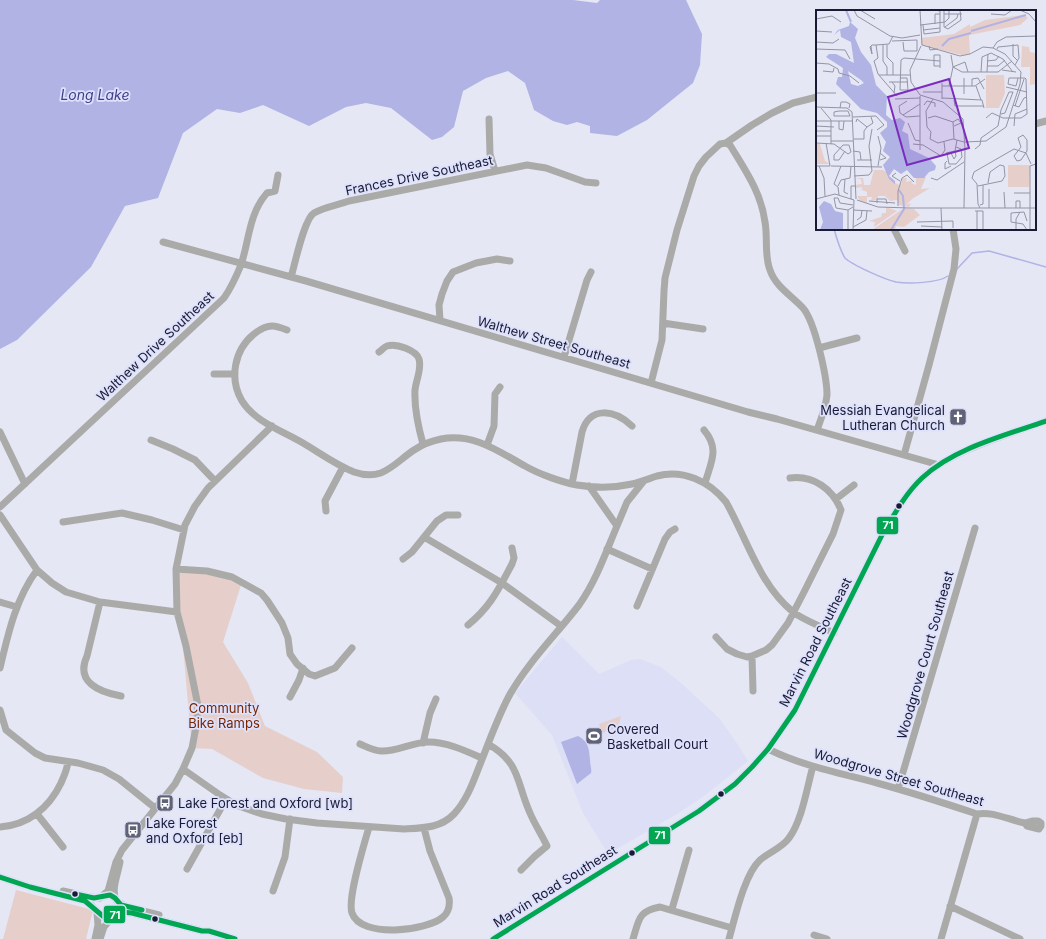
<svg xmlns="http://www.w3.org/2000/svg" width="1046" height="939" font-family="Inter,sans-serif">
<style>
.built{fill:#dddff6}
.green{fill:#e6cecb}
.water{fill:#b0b3e4}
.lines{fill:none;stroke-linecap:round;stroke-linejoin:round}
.stream{stroke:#b0b3e4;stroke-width:1.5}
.minor{stroke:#aaaba9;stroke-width:7}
.bus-1-casing{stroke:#dee1fc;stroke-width:8}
.bus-1{stroke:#00a651;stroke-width:5}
.bus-dot{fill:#191a33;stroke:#dee1fc;stroke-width:1.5}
.labels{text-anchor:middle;stroke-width:3.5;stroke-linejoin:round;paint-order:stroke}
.street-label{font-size:13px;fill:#191a33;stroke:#dee1fc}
.poi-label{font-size:13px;fill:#191a33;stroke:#dee1fc;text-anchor:start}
.park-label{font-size:13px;fill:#772600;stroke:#dee1fc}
.water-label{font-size:14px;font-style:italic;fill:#403e89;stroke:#dee1fc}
.inset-river{fill:none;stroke:#b0b3e4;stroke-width:2}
.inset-road{fill:none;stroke:#9395a7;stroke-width:1}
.view{fill:#7b2cbf;fill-opacity:0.15;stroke:#7b2cbf;stroke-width:2}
.inset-edge{fill:none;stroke:#191a33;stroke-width:2}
.line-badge{stroke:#dee1fc;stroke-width:1.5}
.badge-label{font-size:11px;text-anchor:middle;font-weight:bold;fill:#fff}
</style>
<rect width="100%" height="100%" fill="#e5e7f5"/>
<path class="built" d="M 562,637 L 599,674 L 631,660 L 640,659 L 661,667 L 681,683 L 719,718 L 734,739 L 748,761 L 704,796 L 677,814 L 608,854 L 583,813 L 552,735 L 515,693 Z"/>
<path class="green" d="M 176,569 L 232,577 L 242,582 L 223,642 L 248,683 L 265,726 L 317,752 L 343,777 L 342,793 L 304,789 L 263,778 L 212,749 L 192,748 Z
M 621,716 L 618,728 L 602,733 L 599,724 Z
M 16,890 L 93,910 L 86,939 L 3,939 Z"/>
<path class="water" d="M 0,0 L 573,0 L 597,3 L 600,0 L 686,0 L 702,34 L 700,65 L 693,83 L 647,120 L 617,136 L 590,133 L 590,126 L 577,122 L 567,125 L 553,121 L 534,110 L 525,83 L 508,71 L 486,78 L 463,91 L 454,127 L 442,137 L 432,140 L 391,108 L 366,103 L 346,107 L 309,126 L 263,105 L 240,113 L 217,109 L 183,133 L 158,198 L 125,206 L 91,267 L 17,340 L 0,349 Z
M 578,736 C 589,742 589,749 590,760 C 590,765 592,769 591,773 L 577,784 L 561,742 Z"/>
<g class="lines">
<path class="stream" d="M 834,229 C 836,236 841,252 845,258 C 852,265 886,280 896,282 C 909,284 938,283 948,276
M 957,269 L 972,253 L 989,251 L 1046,267"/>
<path class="minor" d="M 489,119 L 490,154 L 495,171
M 1035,124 L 1046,121
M 726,143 L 730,145 C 745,170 761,192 765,222 C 768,238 764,255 770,270 C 775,286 792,296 803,308 C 815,322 827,377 827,395 C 826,407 821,419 817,430
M 894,229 L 905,251
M 163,242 L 306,281 L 748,412 L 777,419 L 939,465
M 291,277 C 295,264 304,219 314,213 C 324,207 338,205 349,201 L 527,165 L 546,168 L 585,182 L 596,183
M 440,320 L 439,305 L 442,294 L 447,281 L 453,272 L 476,263 L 497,259 L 510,261
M 663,323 L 703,329
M 287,330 C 282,328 277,326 272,326 C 265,326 259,330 254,334 C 234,350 229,379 242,401 C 255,422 283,431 303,443 C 320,453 336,465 354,472 C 383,482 393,464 414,450 C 423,444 431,441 441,439 C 474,433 498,451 525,466 C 539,474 561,482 577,485 C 595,488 614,488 632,484 C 641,482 648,479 657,476 C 683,469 709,481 726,502 C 747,539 759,584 793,612 C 805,621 821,626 834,633
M 819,348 L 857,338
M 379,352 C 382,350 384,347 387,346 C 396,343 416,350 419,359 C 422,369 416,380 415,390 C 414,409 418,426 423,444
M 564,357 L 587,280 L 591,272
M 214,374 L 235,374
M 651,383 L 662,340 L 664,291 L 665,278 L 677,230 L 694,176 L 699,166 L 706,157 L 720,144 L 726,143 L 752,125 L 772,113 L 793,103 L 817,97
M 704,430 C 720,449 711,462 705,483
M 0,432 L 25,484
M 151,440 L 173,449 L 195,460 L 215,481
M 487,445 L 494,426 L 495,394 L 500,387
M 904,455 L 929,365 L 954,269 L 956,249 L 953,229
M 572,484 L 582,432 C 590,405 615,410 632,426
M 836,499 L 854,485
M 0,507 L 224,298 C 231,288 236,277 241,265 C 249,241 249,213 267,193 L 275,191 L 278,175
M 326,511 L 325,501 L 343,467
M 0,515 L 37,570 L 52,583 L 66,592 L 100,602 L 177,612
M 63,522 L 122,513 L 152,520 L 184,530
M 617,526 L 627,502 L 643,482
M 424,537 L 502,583 L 561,626
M 607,549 L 652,569
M 403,559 L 412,552 L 437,521 L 446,515 L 458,515
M 176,569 L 207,571 L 232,577 L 261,593 L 267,600 L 282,623 L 288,638 L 290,654 L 297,664 L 309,674 L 315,676 L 335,668 L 352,648
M 0,602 L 17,607
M 100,602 L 87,656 C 75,682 99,692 121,696
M 637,606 L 665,539 L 670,532 L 675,529
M 468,625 C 491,606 498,590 512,564 L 514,558 L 512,548
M 716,637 L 727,649 L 737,654 L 747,657 L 752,656 L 766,650 L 772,645 L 788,623 L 805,590 L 833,534 L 841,510 C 833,489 813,475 790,478
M 752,656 L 753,691
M 0,668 C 8,634 16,598 37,570
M 290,697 L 299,680 L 303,668
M 0,710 L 6,730 L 35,753 L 45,758 L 78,763 L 103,770 L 119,779 L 155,808
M 423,743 L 430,713 L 436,699
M 360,744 C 367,747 374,751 381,751 C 396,752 413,742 429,742 C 447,742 466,751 482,758
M 488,744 C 521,763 516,782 530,813 C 535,825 542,835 547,846 L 535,856 L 521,870
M 768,749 C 802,766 840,773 877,783 C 910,792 944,803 977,814 C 993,811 1009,820 1025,823
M 183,769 L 220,795 L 236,805 L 262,814 L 286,819 L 317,823 L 404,829 C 423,828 441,828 454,814 C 469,798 475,776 483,757 C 491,736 499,715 509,696 C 528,662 556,635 579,605 C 596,581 606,552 617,526 L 589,486
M 898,789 L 975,528
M 37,814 L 63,847
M 1032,821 L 1038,821 L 1041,823 L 1041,826 L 1039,829 L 1027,826 L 1025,823 Z
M 0,827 C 28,825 49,808 61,783 C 64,776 67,770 68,762
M 369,827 C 364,845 347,899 352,913 C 361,939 427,931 443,917 C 449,912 450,905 449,898 L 430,851 L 424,828
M 187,869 L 226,799
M 0,877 L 30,887 L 85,901 C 94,905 95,912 101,916 C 109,921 115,914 122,912 C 125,912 129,913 132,913 L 202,931 L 209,931 L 235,939
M 63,891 L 90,897 L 100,898
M 273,891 L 285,857 L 290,819
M 102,896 L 108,891 L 116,862 L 122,850 L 175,784 L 183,769 L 192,748 L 196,727 L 198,706 L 186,646 L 177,612 L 176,569 L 185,525 L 195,506 L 208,488 L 272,426
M 116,900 C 111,889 118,874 120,862
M 118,902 L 127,907 L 159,915
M 950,906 L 1020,939
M 672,909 L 689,850
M 814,935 L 827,939
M 95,939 L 98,925 L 97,913
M 100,939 L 104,927 L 112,917
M 493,939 L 699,811 L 735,784 L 752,767 L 768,749 L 795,710 L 882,535 C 894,514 906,493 923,477 C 951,451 1009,434 1046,421
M 633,939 C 639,920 638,911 660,907 L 732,928
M 729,939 C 735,918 744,875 760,860 C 769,852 782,848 789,838 C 802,821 807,787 813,766
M 941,939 L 977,814"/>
<defs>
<path id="bus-1" d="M 0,877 L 30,887 L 85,901 L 104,917 L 109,917 L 122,912 L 132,913 L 202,931 L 209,931 L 235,939
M 75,894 L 94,898 L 110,895 L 115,898 L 121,905 L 142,910
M 493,939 L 699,811 L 735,784 L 752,767 L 768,749 L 795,710 L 882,535 C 894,515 905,494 922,478 C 954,448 1006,435 1046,421"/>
</defs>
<use href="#bus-1" class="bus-1-casing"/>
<use href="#bus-1" class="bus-1"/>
</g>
<defs>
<symbol id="church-square" viewBox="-11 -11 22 22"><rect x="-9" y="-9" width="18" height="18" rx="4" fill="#606277" stroke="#dee1fc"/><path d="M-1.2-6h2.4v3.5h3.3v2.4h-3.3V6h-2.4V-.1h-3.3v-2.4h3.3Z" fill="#fff"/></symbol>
<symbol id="stadium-square" viewBox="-11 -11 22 22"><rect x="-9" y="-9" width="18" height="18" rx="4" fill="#606277" stroke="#dee1fc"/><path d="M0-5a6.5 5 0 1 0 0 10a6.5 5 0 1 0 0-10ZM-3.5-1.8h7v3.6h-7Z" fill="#fff"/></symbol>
<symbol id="bus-square" viewBox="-11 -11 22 22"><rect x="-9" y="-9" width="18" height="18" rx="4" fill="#606277" stroke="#dee1fc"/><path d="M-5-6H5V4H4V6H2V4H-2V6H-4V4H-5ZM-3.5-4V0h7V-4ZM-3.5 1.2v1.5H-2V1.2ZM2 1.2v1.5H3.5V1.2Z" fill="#fff"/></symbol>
</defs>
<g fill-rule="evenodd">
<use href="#church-square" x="948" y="407" width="20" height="20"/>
<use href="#stadium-square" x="584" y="726" width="20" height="20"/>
<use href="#bus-square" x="155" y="793" width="20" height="20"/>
<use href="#bus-square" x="123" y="820" width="20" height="20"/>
</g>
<g class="bus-dot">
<circle cx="899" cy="506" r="3.5"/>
<circle cx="721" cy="794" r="3.5"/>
<circle cx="632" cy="853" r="3.5"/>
<circle cx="75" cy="894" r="3.5"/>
<circle cx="155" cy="919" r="3.5"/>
</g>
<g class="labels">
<g class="street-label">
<text transform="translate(419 175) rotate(-12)" y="5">Frances Drive Southeast</text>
<text transform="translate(554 342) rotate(16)" y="5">Walthew Street Southeast</text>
<text transform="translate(155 346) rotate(-43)" y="5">Walthew Drive Southeast</text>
<text transform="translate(815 642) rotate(-63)" y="5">Marvin Road Southeast</text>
<text transform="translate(925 655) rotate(-74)" y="5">Woodgrove Court Southeast</text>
<text transform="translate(899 777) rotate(16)" y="5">Woodgrove Street Southeast</text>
<text transform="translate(555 886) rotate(-32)" y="5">Marvin Road Southeast</text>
</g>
<g class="poi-label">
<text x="945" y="415" text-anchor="end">Messiah Evangelical<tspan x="945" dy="15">Lutheran Church</tspan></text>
<text x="607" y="734">Covered<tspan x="607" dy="15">Basketball Court</tspan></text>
<text x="178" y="808">Lake Forest and Oxford [wb]</text>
<text x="146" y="828">Lake Forest<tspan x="146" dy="15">and Oxford [eb]</tspan></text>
</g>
<g class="park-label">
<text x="224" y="713">Community<tspan x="224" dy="15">Bike Ramps</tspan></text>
</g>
<g class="water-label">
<text x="95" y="100">Long Lake</text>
</g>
</g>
<g transform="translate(816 10)">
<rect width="220" height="220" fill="#e5e7f5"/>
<path d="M 208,5 L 212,8 L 204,15 L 153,25 L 154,44 L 146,45 L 105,35 L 105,28 L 138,24 L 154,14 L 154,17 L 169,10 ZM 206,36 L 213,37 L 214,42 L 219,43 L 219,74 L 214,75 L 214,57 L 205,57 ZM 170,65 L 188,65 L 189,83 L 183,98 L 170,98 ZM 0,134 L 4,134 L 9,151 L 14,154 L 0,154 ZM 192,155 L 214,155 L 213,177 L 192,177 ZM 58,160 L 67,160 L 72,163 L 73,169 L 83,175 L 86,173 L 86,168 L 91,168 L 90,172 L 98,170 L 95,173 L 100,175 L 100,168 L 110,167 L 105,179 L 114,178 L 96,189 L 90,195 L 95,193 L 93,197 L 83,195 L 81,190 L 74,191 L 69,186 L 62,186 L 62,189 L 55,191 L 56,187 L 51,187 L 51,193 L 44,191 L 41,186 L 51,186 L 51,182 L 44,179 L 47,179 L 45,177 L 40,178 L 39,175 L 46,174 L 45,169 L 39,168 L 47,168 L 48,175 L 54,175 ZM 70,197 L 81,201 L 58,217 L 59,212 L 53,211 L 65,207 L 66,203 L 70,203 ZM 88,198 L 98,199 L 104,205 L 88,217 L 80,216 L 79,220 L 56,220 Z" fill="#e6cecb"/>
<path d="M 34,12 L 42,19 L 39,28 L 45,42 L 55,55 L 60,75 L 71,86 L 70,105 L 76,110 L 84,108 L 89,112 L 86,121 L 92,124 L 94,139 L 113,148 L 120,156 L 119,160 L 113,162 L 108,168 L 98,168 L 91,160 L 85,164 L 78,159 L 73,166 L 79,171 L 79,174 L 73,169 L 67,155 L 74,147 L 67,141 L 70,132 L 64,123 L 71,117 L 71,112 L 61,103 L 45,99 L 20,74 L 22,67 L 26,67 L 27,58 L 10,47 L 13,44 L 20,44 L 38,53 L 35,32 L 25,27 L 24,20 L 18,25 L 22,20 L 33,16 ZM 32,61 L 45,70 L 48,73 L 42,76 L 35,74 ZM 8,191 L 15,194 L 19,201 L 27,203 L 27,220 L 4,220 L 7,212 L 3,197 Z" fill="#b0b3e4" fill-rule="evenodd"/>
<path class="inset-river" d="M 30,0 L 35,12M 155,21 L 210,5M 126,36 L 133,29 L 155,23M 75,220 L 88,199 L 87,186 L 83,180"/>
<path class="inset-road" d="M 38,0 L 41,6 L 74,26 L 86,28 L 104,25M 44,0 L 59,9M 104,0 L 106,35M 128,0 L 128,17 L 132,19 L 145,10 L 144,0M 204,0 L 213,4 L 220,12M 128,4 L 146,4M 175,4 L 189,5 L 196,0M 0,9 L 16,6 L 25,12M 119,14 L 119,4 L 124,4M 104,15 L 129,12 L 133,8 L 133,0M 107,15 L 108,24 L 124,22 L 124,1 L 119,0M 129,17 L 141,8 L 142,4M 107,20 L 124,18M 0,21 L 16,22M 77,26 L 73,34 L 60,35 L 62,48 L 58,51 L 62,64 L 81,86M 76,31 L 101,30 L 101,41 L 88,41 L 87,32M 0,32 L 17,33 L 23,29M 197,34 L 197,46 L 202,51M 67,35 L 67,51 L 71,57 L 71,65M 71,35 L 71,47 L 77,53 L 77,65M 106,35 L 144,46 L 154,44 L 167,37 L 177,38 L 189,44 L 205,62 L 204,74 L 190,117 L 170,131 L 149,132M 55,36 L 56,44 L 54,37 L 56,35 L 60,35M 105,36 L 94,60 L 95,72 L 104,85 L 127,92 L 147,109 L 149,139M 113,36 L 114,40 L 122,39M 177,38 L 181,32 L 190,27 L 220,26M 0,39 L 29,40 L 34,49M 181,39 L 182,37 L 202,35 L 203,48 L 199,55M 135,45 L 137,57 L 146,62 L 182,62 L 196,51M 171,51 L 180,50 L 183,46M 0,53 L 13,54 L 22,59 L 23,63 L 34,66 L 43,73M 171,56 L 182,56 L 189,50M 124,58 L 124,45 L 118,45 L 118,56 L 124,56M 186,60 L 200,62M 7,61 L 17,62 L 18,58M 165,62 L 166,47 L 175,43 L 187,49 L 197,62M 171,62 L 172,44M 63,65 L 94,65M 84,68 L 91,68 L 92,80 L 84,80 L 85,50 L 88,48 L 124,51M 148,68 L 148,84M 73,72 L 92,72M 76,72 L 79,76 L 78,83M 126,73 L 126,89M 126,76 L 159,76 L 169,69M 133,76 L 137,57 L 149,52 L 152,62M 156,76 L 156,69 L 162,68 L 168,79M 160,76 L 165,90M 190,77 L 211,82M 107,82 L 126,82M 0,83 L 20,83M 126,88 L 166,90 L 168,98M 79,89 L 104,88M 138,90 L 139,96 L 168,96M 91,91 L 83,96 L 84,103 L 90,107 L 104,106M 108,95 L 111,91 L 119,93 L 119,97M 197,95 L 203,97 L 208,88 L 211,87M 199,96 L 208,69M 0,97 L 31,98 L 36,102 L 40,189M 5,98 L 15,110 L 15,134M 24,98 L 25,92 L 30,92 L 34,94 L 33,98M 23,101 L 32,101 L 34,106 L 18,106 L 18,102 ZM 87,105 L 104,94M 37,107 L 60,106 L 68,115 L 61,120M 112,108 L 119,106 L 137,112M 170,108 L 176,103 L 187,108 L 205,108 L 211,104 L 210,69 L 209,68 L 193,68 L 192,74 L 200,76 L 202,68M 0,111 L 37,111M 23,111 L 23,119 L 27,120 L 28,111M 40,112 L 41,109 L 51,117M 137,112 L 142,109 L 145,113 L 138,116M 137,112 L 138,129M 92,113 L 99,130 L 104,131M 0,116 L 18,117M 198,116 L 199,104 L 211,99M 51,117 L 57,113 L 55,107M 0,121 L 15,121M 207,125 L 211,130 L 211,141 L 205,150 L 201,151 L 198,146 L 205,137 L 202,128 ZM 0,126 L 15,126M 62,126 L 65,138 L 62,156M 38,129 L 48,129 L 48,121 L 51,117M 114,129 L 115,122 L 111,117 L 110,101 L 117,89M 114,129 L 122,133 L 137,129 L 148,132M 15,131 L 37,131M 0,133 L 18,134 L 32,144 L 35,142 L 33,135M 97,134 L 107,135 L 125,146 L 129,140 L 128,132M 159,139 L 164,135 L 165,128 L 182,116 L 185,100 L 193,82 L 197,82 L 189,103 L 185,104M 104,140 L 104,86M 29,141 L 23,150 L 18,150 L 18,145 L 27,135 L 33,135M 37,141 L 44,142 L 45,150M 64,143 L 70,148 L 64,150M 130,143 L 139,141 L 141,130M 131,143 L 133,154 L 140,154 L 146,147 L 145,139 L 140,137M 135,143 L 138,149 L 140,146 L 139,141M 41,150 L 56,150M 131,151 L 129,153 L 129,159 L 135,156M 0,156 L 14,156 L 10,133M 3,156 L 8,168 L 9,186M 15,156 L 66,157M 80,163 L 76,166 L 84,171M 53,165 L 56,161 L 53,136 L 56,119M 38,166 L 53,165M 115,168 L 121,170 L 148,152M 29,169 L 28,182 L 32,184M 22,176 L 25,170 L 34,168 L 35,156M 162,176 L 186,171 L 189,166 L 188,156 L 184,155 L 174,162 L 172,173M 173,179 L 173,198M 188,182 L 189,198M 198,183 L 214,183M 23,185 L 22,177 L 18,174 L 25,156M 0,189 L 19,184 L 38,190M 35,189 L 35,176 L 39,176M 41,190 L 62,197 L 94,198 L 220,198M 53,191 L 79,193M 61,193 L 61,189 L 70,189 L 71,194M 37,195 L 24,193 L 22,188 L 18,188 L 20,198 L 32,200 L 37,197M 164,195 L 167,194 L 167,175M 82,196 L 82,181 L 86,168 L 91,165 L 98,172M 125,198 L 126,220M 148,198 L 149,138M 164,198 L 162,194 L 161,174 L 156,168 L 158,162 L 198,139 L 210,143 L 215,154M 200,198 L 200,191 L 204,191 L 204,198M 32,200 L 32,220M 37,200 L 56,201M 159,201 L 167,201 L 167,220M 41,210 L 45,207 L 46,200M 211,211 L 208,202 L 195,203 L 195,212 L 207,214 L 211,220M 101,212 L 137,211 L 137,218M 105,216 L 126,217M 37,217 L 50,210 L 51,201M 37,220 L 38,190M 161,220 L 161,201M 200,220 L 200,209 L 204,202M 214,220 L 214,156 L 220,154"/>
<path class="view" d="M 133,69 L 153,138 L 91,155 L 72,87 Z"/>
<rect width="220" height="220" class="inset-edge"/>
</g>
<g class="line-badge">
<rect x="876" y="516" width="23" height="19" rx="4" fill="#00a651"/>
<rect x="648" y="826" width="23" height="19" rx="4" fill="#00a651"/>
<rect x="103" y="905" width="23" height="19" rx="4" fill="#00a651"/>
</g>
<g class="badge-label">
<text x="888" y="529">71</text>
<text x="660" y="839">71</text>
<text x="115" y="919">71</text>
</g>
</svg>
